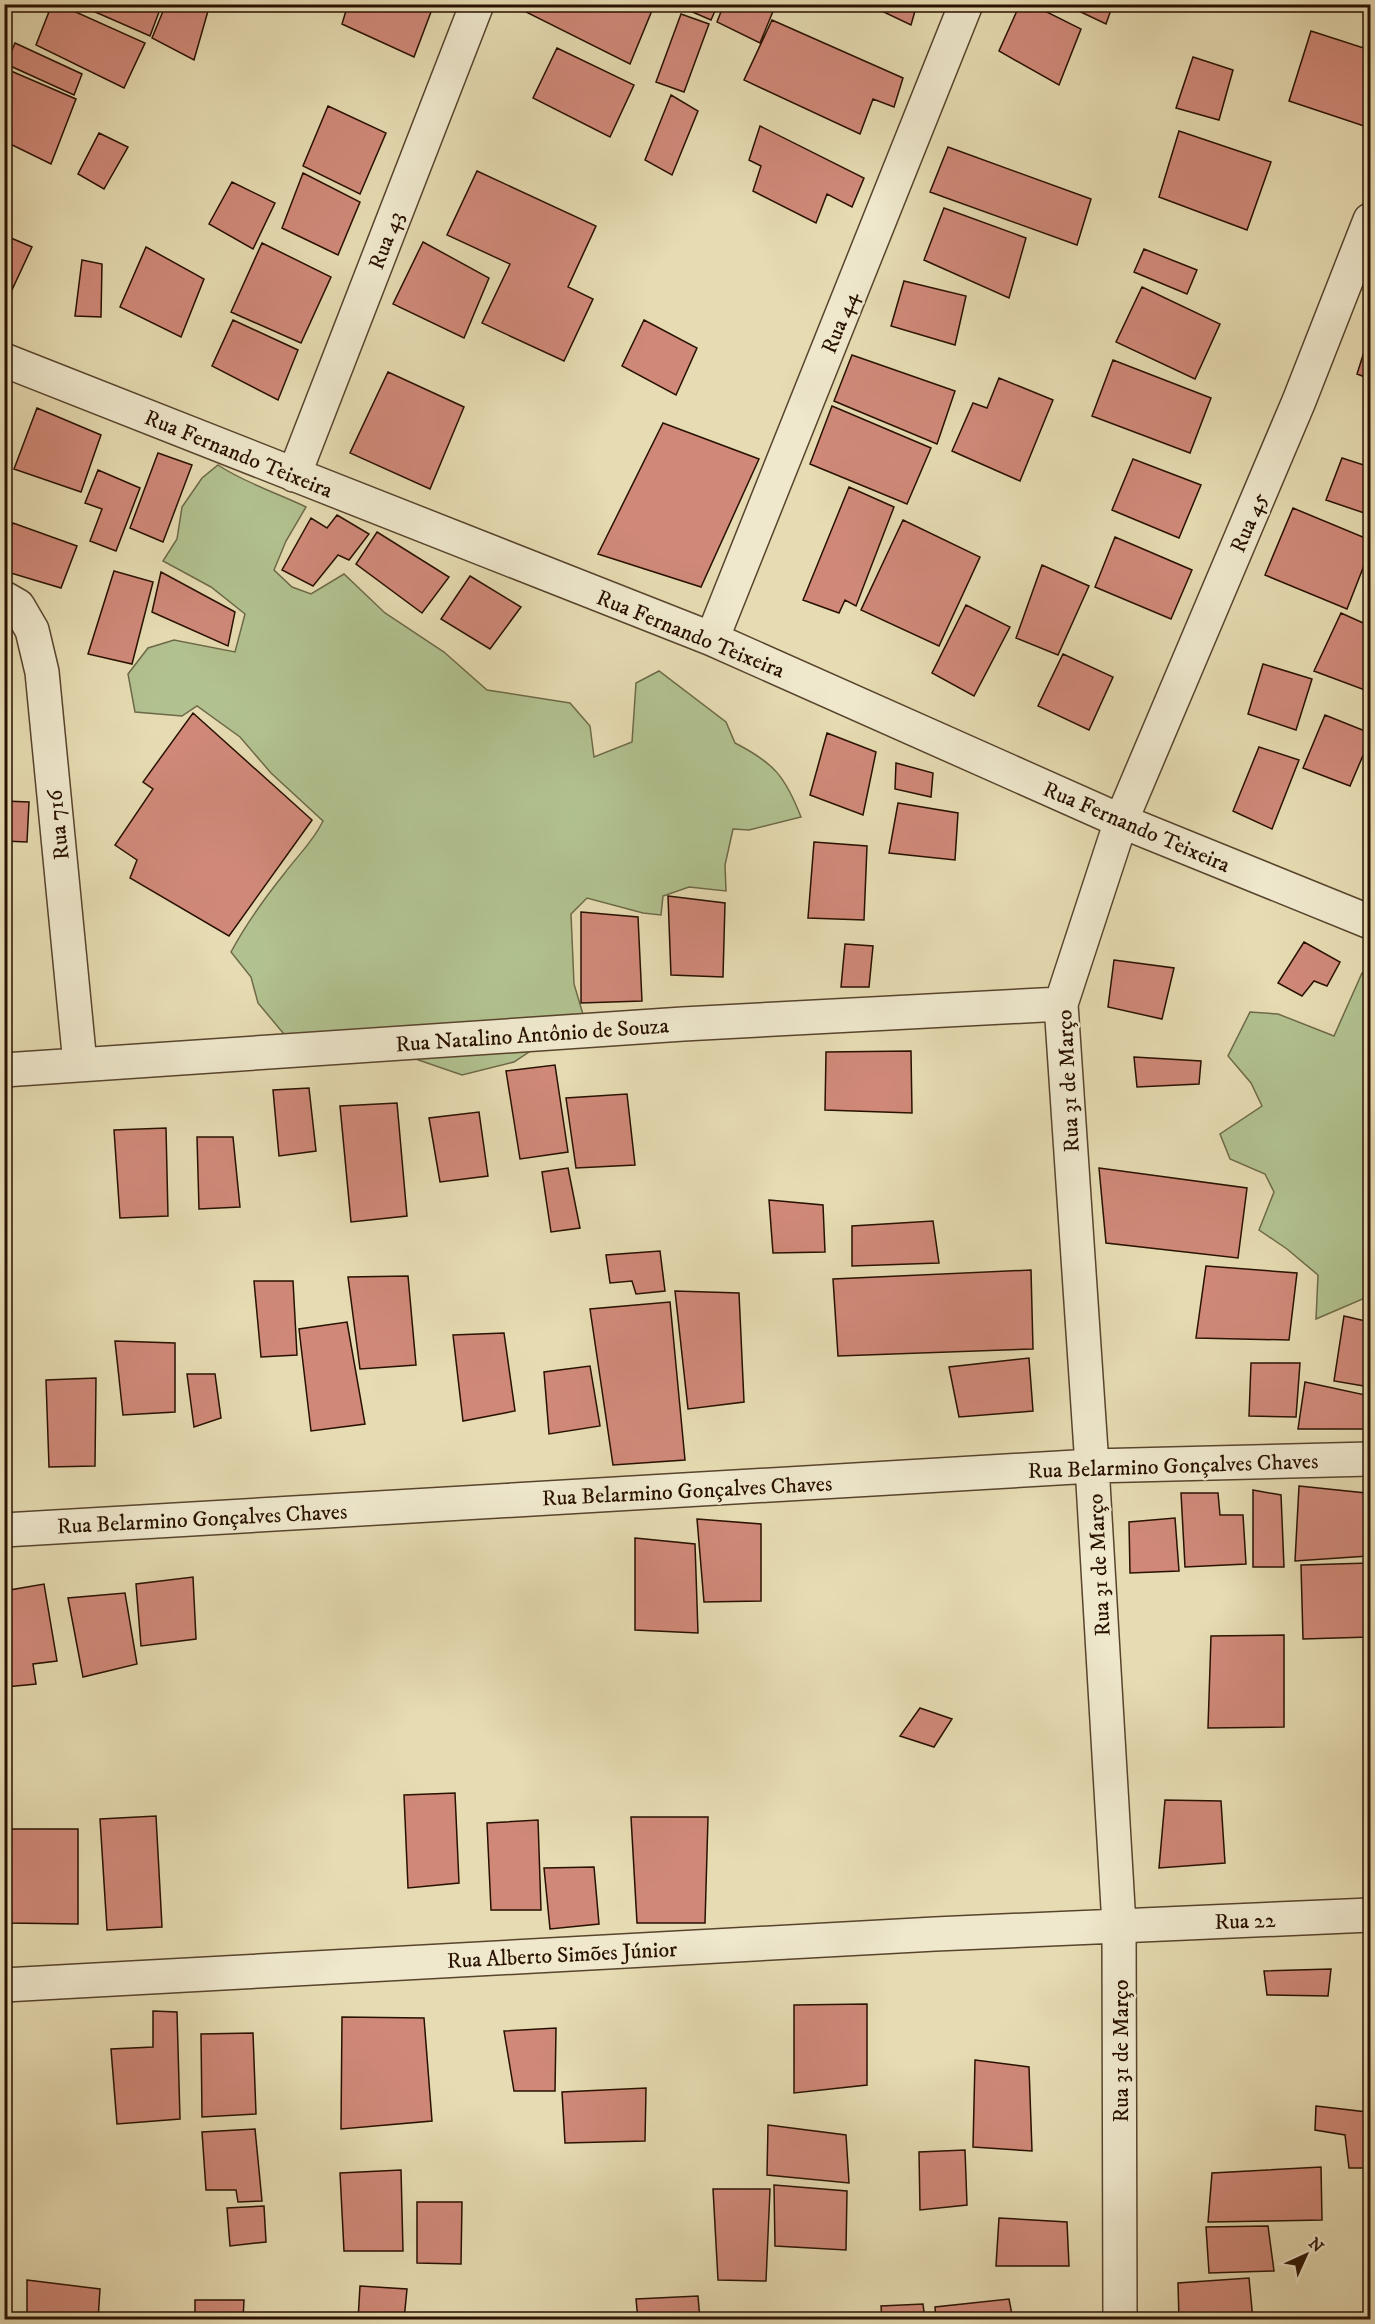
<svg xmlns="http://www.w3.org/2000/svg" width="1375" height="2324" font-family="'IM FELL DW Pica',serif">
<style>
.green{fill:#b1c18f;stroke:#6d6948;stroke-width:1.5}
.building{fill:#d08979;stroke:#291100;stroke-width:1.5}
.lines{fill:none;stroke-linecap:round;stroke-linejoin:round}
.minor-casing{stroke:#58442c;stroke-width:36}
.minor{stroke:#efe8cd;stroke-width:33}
.labels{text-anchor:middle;stroke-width:5;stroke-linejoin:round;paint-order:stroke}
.street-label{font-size:22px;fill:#291100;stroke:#efe8cd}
</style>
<rect width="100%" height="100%" fill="#e6dbb2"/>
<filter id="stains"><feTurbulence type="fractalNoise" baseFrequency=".00333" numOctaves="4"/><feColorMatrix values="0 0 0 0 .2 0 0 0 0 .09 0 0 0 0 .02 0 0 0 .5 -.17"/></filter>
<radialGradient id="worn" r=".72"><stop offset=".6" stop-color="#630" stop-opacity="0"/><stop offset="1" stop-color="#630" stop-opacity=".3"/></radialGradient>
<path class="green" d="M 218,465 C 245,483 277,493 306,507 L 286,541 L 274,570 L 292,587 L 311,594 L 344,574 L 385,613 L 444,652 L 487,690 L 570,703 L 590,726 L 594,757 L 632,742 L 636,683 L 659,671 L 726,722 L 735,743 C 774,763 785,776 801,817 L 749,830 L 733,829 L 725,865 L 726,891 L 689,887 L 663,896 L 661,915 L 643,913 L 587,898 L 571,914 L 574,984 L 585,1021 L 538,1046 L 514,1062 L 462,1075 L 401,1054 L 289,1040 L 258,1003 L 251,977 L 231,952 C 246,924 264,899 284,874 C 298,855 313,842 323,821 L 271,773 L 240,737 L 197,706 L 182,716 L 135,712 L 128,674 L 148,648 L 174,640 L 235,652 L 245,614 L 211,587 L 163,561 L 177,539 L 182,507 L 202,478 Z
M 1370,970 L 1370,1299 L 1367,1297 L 1316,1319 L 1318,1275 L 1287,1249 L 1259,1230 L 1274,1192 L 1265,1174 L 1230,1159 L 1220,1134 L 1262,1106 L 1251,1083 L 1228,1056 L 1250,1012 L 1278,1014 L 1334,1036 L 1362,973 Z"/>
<path class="building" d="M 52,4 L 58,4 L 145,43 L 124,88 L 36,45 Z
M 77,4 L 162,4 L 150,36 Z
M 166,4 L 210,4 L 194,60 L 152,38 Z
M 348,4 L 434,4 L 414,57 L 342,24 Z
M 525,4 L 645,4 L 653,8 L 630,64 L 522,10 Z
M 674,4 L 718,4 L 711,20 Z
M 724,4 L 776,4 L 760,43 L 717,22 Z
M 867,4 L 917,4 L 911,25 Z
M 1020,4 L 1031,4 L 1081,29 L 1059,85 L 999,51 Z
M 1064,4 L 1113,4 L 1106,24 Z
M 681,14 L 709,24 L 684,92 L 656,82 Z
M 772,20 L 903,78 L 894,107 L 873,99 L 860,134 L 744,80 Z
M 1311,31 L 1370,50 L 1370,128 L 1289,101 Z
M 15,43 L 82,74 L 74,95 L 6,64 Z
M 557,48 L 634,85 L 610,137 L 533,98 Z
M 1193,57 L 1233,70 L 1219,120 L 1176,108 Z
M 4,68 L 76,99 L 51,164 L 4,141 Z
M 671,95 L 698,111 L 672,175 L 645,160 Z
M 328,106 L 386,133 L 360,194 L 303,166 Z
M 760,126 L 864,178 L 852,207 L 827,194 L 816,223 L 753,191 L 761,166 L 749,160 Z
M 1179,131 L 1271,162 L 1247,230 L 1159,197 Z
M 99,133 L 128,147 L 104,189 L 78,174 Z
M 948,147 L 1091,199 L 1077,245 L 930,192 Z
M 477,171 L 596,226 L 568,287 L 593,299 L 564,361 L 482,323 L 510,264 L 447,235 Z
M 303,173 L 360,202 L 338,255 L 282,228 Z
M 232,182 L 275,203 L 253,249 L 209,224 Z
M 944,208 L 1026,238 L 1009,298 L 924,260 Z
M 4,235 L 32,247 L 4,307 Z
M 423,242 L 489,278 L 464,338 L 393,304 Z
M 262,243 L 331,277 L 301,343 L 231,312 Z
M 146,247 L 204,279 L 181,337 L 120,307 Z
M 1144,249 L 1197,270 L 1187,294 L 1134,272 Z
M 82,260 L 102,264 L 101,317 L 75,316 Z
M 904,281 L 966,296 L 955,345 L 891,326 Z
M 1142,287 L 1220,324 L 1195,379 L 1116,342 Z
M 233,320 L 298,350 L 278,400 L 212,366 Z
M 644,320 L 697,348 L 676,395 L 622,366 Z
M 1370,333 L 1370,379 L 1357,374 Z
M 852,355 L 955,391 L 937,444 L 834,401 Z
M 1113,360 L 1211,398 L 1190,453 L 1092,416 Z
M 388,372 L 464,407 L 430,489 L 350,453 Z
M 999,378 L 1053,400 L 1020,481 L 952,451 L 973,403 L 987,408 Z
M 832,406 L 931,448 L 907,504 L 810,464 Z
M 37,408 L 101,435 L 81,492 L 14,469 Z
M 663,423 L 759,459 L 701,587 L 598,554 Z
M 158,453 L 192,465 L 163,542 L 130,528 Z
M 1342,458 L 1370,467 L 1370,515 L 1326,500 Z
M 1133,459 L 1201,485 L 1179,538 L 1112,510 Z
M 98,470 L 140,488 L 116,551 L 90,541 L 102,509 L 85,503 Z
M 849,487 L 894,507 L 856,606 L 845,600 L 839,613 L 803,600 Z
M 1293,508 L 1370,540 L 1370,550 L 1347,609 L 1265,575 Z
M 337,515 L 369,534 L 349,560 L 338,555 L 313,586 L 282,570 L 311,518 L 327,528 Z
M 903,520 L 980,557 L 939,646 L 861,610 Z
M 13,523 L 77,546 L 61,588 L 4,571 L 4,545 Z
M 377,532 L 449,577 L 422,613 L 356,564 Z
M 1115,537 L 1192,570 L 1171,619 L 1095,587 Z
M 1042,565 L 1089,586 L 1058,655 L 1016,638 Z
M 114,571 L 153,582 L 132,664 L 88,654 Z
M 161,572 L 235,612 L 228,646 L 152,612 Z
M 470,576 L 521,607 L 490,649 L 441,619 Z
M 966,605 L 1010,627 L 974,696 L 932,673 Z
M 1341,613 L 1370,626 L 1370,692 L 1314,671 Z
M 1063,654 L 1113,677 L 1089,730 L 1038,706 Z
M 1263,664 L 1312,679 L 1296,730 L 1248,714 Z
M 193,713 L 312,820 L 229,936 L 130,878 L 137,860 L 115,845 L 153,789 L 143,782 Z
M 1325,715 L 1370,733 L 1370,739 L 1350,786 L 1303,768 Z
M 827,733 L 876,752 L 863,815 L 810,795 Z
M 1259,747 L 1299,760 L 1272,829 L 1233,811 Z
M 896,763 L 933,773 L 931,797 L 895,789 Z
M 4,801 L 29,802 L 27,842 L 4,841 Z
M 898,803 L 958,813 L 955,860 L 889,853 Z
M 814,842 L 867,846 L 864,920 L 808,918 Z
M 668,896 L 725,903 L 723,977 L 671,975 Z
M 581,912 L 638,917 L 642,1001 L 581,1003 Z
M 1304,942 L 1340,962 L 1327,986 L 1314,981 L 1302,996 L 1278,983 Z
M 845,944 L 873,946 L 869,987 L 841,987 Z
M 1114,960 L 1174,968 L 1162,1019 L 1108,1007 Z
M 911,1051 L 912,1113 L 825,1110 L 826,1052 Z
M 1134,1057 L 1201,1061 L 1199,1084 L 1137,1087 Z
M 555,1065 L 568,1152 L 520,1159 L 506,1071 Z
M 309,1088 L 316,1151 L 279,1156 L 273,1090 Z
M 627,1094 L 635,1165 L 576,1168 L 566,1098 Z
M 397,1103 L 407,1216 L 351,1222 L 340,1106 Z
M 479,1112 L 488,1176 L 440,1182 L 429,1118 Z
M 166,1128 L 168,1216 L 120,1218 L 114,1130 Z
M 197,1137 L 233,1137 L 240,1207 L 199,1209 Z
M 568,1168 L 580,1228 L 551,1232 L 542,1172 Z
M 1099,1168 L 1247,1188 L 1238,1258 L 1106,1243 Z
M 769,1200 L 823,1205 L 825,1252 L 773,1253 Z
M 933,1221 L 939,1263 L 852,1266 L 852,1226 Z
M 660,1251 L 665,1291 L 636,1294 L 632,1281 L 610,1283 L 606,1255 Z
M 1206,1266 L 1297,1273 L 1289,1340 L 1196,1338 Z
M 1031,1270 L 1033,1349 L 838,1356 L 833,1279 Z
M 408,1276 L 416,1365 L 360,1369 L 348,1277 Z
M 254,1281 L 293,1281 L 297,1355 L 261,1357 Z
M 675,1291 L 739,1293 L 744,1402 L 688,1409 Z
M 670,1302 L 685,1460 L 613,1465 L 590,1309 Z
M 1344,1316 L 1370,1322 L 1370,1387 L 1334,1381 Z
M 347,1322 L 365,1424 L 311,1431 L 299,1329 Z
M 504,1333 L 515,1411 L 463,1421 L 453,1335 Z
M 115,1341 L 175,1343 L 175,1412 L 123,1415 Z
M 1029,1358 L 1033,1411 L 959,1417 L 949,1367 Z
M 1251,1363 L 1300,1363 L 1296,1417 L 1249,1416 Z
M 590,1366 L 600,1426 L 549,1434 L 544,1372 Z
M 187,1374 L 215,1374 L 221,1418 L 194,1427 Z
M 96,1378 L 95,1466 L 49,1467 L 46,1380 Z
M 1305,1382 L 1370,1396 L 1370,1429 L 1298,1429 Z
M 1299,1486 L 1366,1493 L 1368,1556 L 1295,1561 Z
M 1253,1490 L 1281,1495 L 1284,1567 L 1253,1567 Z
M 1181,1493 L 1218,1493 L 1220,1515 L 1243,1515 L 1246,1564 L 1185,1567 Z
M 1175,1518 L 1179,1571 L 1130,1573 L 1129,1522 Z
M 697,1519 L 761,1524 L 761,1601 L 704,1602 Z
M 635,1538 L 695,1544 L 698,1633 L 635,1630 Z
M 1370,1563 L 1370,1637 L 1303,1639 L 1301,1565 Z
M 193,1577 L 196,1639 L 141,1646 L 136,1584 Z
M 44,1584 L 57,1661 L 33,1664 L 36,1684 L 6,1687 L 4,1674 L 4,1591 Z
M 125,1593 L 137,1664 L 83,1677 L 68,1598 Z
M 1284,1635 L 1284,1727 L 1208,1728 L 1211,1636 Z
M 920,1708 L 952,1719 L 934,1747 L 900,1736 Z
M 455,1793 L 459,1883 L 408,1888 L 404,1795 Z
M 1165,1800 L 1221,1801 L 1225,1863 L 1159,1868 Z
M 156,1816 L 162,1927 L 107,1930 L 100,1819 Z
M 631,1817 L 708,1817 L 705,1923 L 637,1923 Z
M 538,1820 L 541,1910 L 491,1910 L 487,1823 Z
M 7,1829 L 78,1829 L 78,1924 L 7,1923 Z
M 594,1867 L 599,1924 L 550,1929 L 544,1868 Z
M 1331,1969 L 1328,1996 L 1267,1995 L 1264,1971 Z
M 867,2004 L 867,2085 L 794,2093 L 794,2005 Z
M 153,2011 L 177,2012 L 180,2119 L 117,2124 L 111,2049 L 153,2047 Z
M 342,2017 L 424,2018 L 432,2121 L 341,2129 Z
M 556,2028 L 555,2091 L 514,2091 L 504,2031 Z
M 253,2033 L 256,2114 L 202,2117 L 201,2034 Z
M 975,2060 L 1029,2067 L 1032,2151 L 973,2147 Z
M 646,2088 L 645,2141 L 565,2143 L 562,2092 Z
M 1316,2106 L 1367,2112 L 1370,2168 L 1349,2168 L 1345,2135 L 1315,2130 Z
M 768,2125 L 846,2135 L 849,2183 L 767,2175 Z
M 255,2129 L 262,2201 L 238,2202 L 236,2190 L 206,2190 L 202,2132 Z
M 965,2150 L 967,2205 L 920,2210 L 919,2152 Z
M 1321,2167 L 1322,2220 L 1208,2222 L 1212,2173 Z
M 401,2170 L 403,2251 L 344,2251 L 340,2173 Z
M 774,2185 L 847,2191 L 846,2250 L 775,2246 Z
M 713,2189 L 770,2189 L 766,2281 L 718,2280 Z
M 417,2202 L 462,2202 L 461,2264 L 417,2263 Z
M 264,2206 L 266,2242 L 230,2246 L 227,2208 Z
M 999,2218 L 1067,2222 L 1069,2266 L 996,2266 Z
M 1268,2226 L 1274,2271 L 1209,2273 L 1206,2227 Z
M 1249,2278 L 1253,2320 L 1179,2320 L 1178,2283 Z
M 27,2280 L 100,2289 L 98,2320 L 27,2320 Z
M 360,2286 L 407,2289 L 404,2320 L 358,2320 Z
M 698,2296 L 700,2320 L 638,2320 L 636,2299 Z
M 1009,2299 L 1013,2320 L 936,2320 L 935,2307 Z
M 195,2300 L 244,2300 L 243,2320 L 195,2320 Z
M 923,2304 L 925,2320 L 882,2320 L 881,2306 Z"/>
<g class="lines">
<defs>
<path id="minor" d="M 4,360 L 712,639 L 1121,821 L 1370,922
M 294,475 L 477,4
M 4,598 L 18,606 L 32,630 L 42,672 L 80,1064
M 712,639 L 966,4
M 4,1070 L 683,1024 L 1061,1004
M 4,1530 L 1092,1466 L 1370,1459
M 4,1985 L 935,1934 L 1370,1915
M 1120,2320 L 1119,1925 L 1092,1466 L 1061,1004 L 1121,821 L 1299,401 L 1370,220"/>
</defs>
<use href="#minor" class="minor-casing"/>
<use href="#minor" class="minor"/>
</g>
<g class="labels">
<g class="street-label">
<text transform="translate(385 240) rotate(-69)" y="8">Rua 43</text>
<text transform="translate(839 322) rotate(-68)" y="8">Rua 44</text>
<text transform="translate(239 453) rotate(22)" y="8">Rua Fernando Teixeira</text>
<text transform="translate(1248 522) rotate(-67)" y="8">Rua 45</text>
<text transform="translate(691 633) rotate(22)" y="8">Rua Fernando Teixeira</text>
<text transform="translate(57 825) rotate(-96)" y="8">Rua 716</text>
<text transform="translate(1137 826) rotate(23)" y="8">Rua Fernando Teixeira</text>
<text transform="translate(532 1034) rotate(-4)" y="8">Rua Natalino Antônio de Souza</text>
<text transform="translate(1067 1081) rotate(-93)" y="8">Rua 31 de Março</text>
<text transform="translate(1173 1465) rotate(-2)" y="8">Rua Belarmino Gonçalves Chaves</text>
<text transform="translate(687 1490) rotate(-3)" y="8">Rua Belarmino Gonçalves Chaves</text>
<text transform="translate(202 1518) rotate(-3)" y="8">Rua Belarmino Gonçalves Chaves</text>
<text transform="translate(1098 1565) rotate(-93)" y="8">Rua 31 de Março</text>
<text transform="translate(1245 1920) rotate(-2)" y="8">Rua 22</text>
<text transform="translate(562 1954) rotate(-3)" y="8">Rua Alberto Simões Júnior</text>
<text transform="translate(1120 2051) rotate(-90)" y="8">Rua 31 de Março</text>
</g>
</g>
<rect width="1375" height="2324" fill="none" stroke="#e6dbb2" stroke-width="24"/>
<rect x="6" y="6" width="1363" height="2312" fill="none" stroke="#291100" stroke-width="3"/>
<rect x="12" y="12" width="1351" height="2300" fill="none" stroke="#291100" stroke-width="1.5"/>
<g transform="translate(1306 2255) rotate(45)" stroke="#efe8cd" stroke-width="4.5" paint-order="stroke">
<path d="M0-4.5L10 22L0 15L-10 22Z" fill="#291100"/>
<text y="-9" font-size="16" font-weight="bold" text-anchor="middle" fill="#291100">N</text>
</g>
<rect width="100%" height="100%" filter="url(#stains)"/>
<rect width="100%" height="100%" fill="url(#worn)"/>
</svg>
